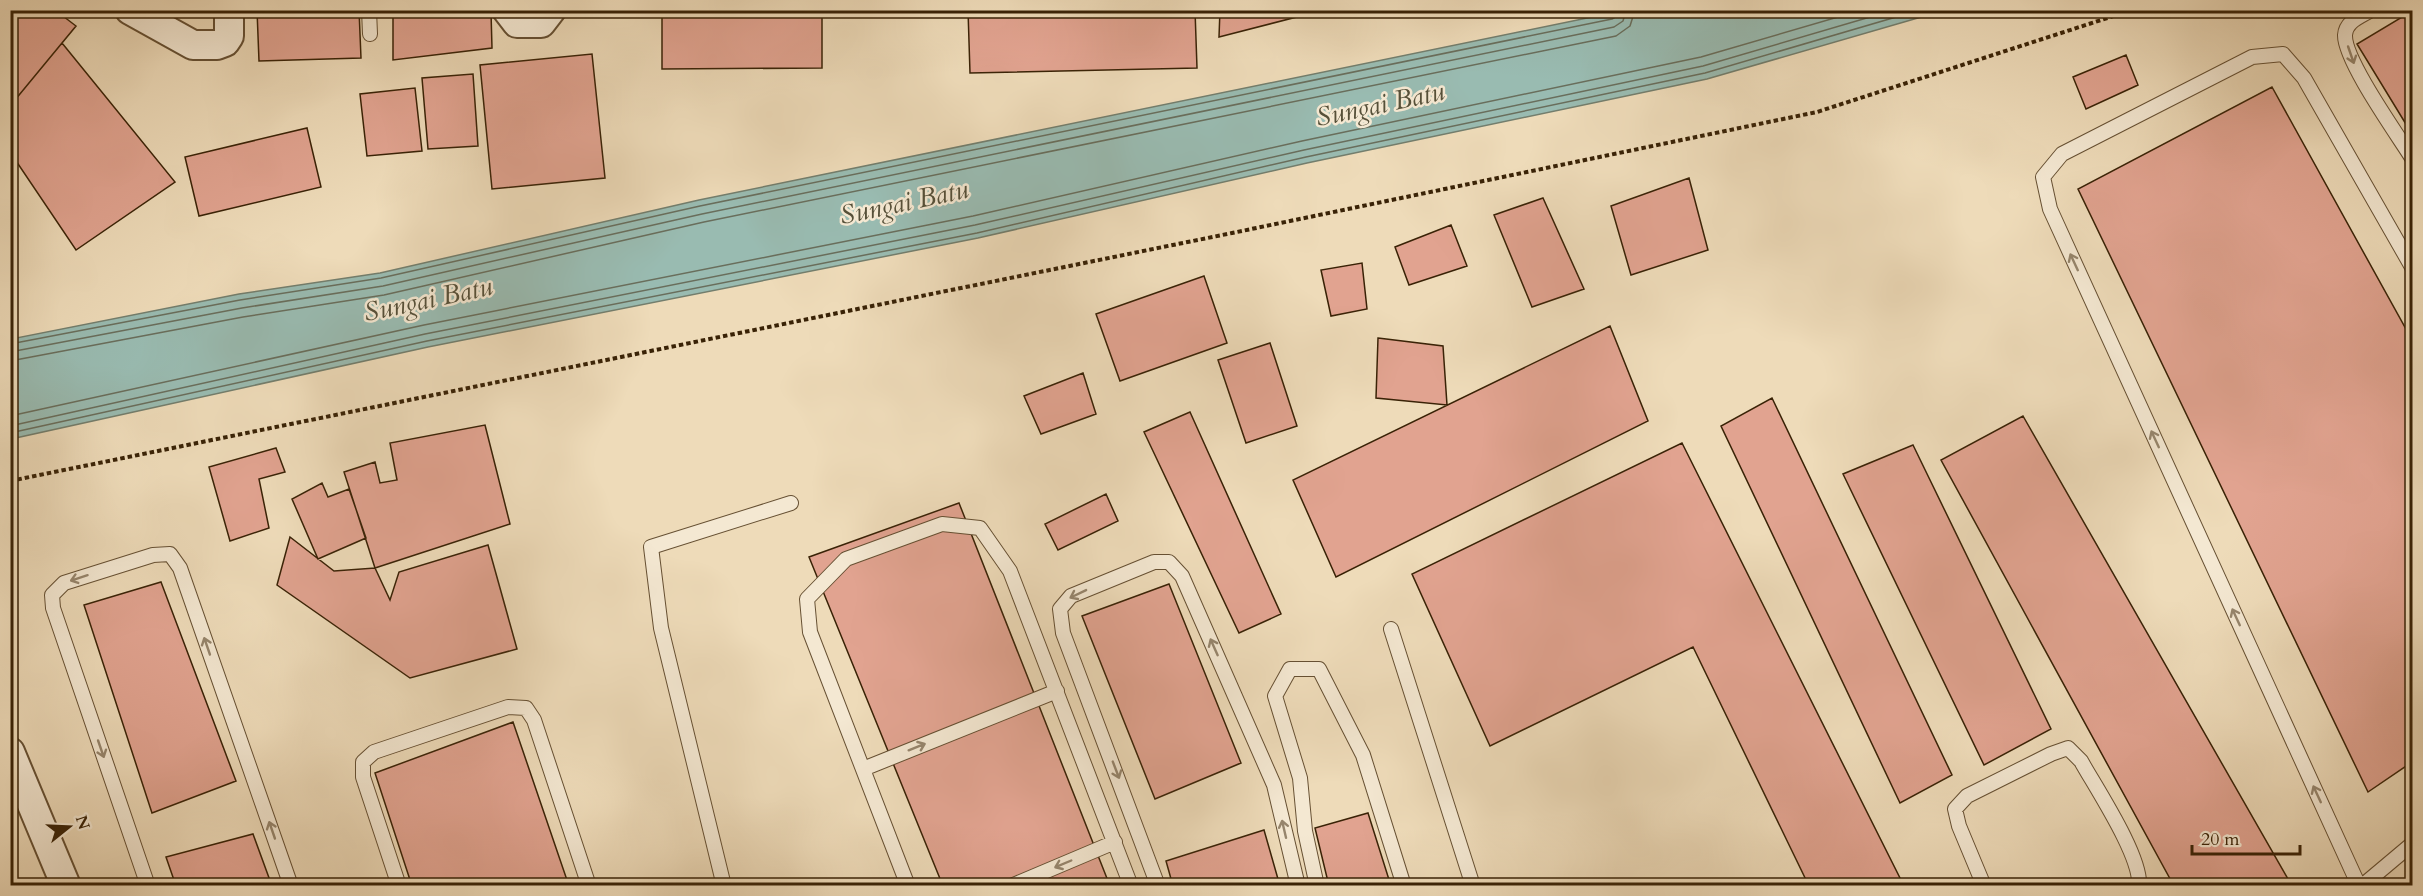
<svg xmlns="http://www.w3.org/2000/svg" width="2423" height="896" font-family="Cardo,serif">
<style>
.water{fill:#99bbb1;stroke:#737e6d;stroke-width:1.5}
.lines{fill:none;stroke-linecap:round;stroke-linejoin:round}
.shore{stroke:#696e5c;stroke-width:1.5}
.building{fill:#e1a390;stroke:#392206;stroke-width:1.5}
.lane-casing{stroke:#665033;stroke-width:16}
.street-casing{stroke:#665033;stroke-width:32}
.path{stroke:#392206;stroke-width:4;stroke-dasharray:4.5 3;stroke-linecap:butt}
.lane{stroke:#f4e8d2;stroke-width:14}
.street{stroke:#f4e8d2;stroke-width:28}
.oneway{stroke:#96856c}
.labels{text-anchor:middle;stroke-width:5;stroke-linejoin:round;paint-order:stroke}
.water-label{font-size:27px;font-style:italic;fill:#565039;stroke:#f4e8d2}
</style>
<rect width="100%" height="100%" fill="#eedbb9"/>
<filter id="stains"><feTurbulence type="fractalNoise" baseFrequency=".00333" numOctaves="4"/><feColorMatrix values="0 0 0 0 .2 0 0 0 0 .09 0 0 0 0 .02 0 0 0 .5 -.17"/></filter>
<radialGradient id="worn" r=".72"><stop offset=".6" stop-color="#630" stop-opacity="0"/><stop offset="1" stop-color="#630" stop-opacity=".3"/></radialGradient>
<path class="water" d="M 1626,10 L 1942,11 L 1707,79 L 1307,163 L 978,238 L 428,347 L 11,439 L 11,339 L 239,294 L 380,273 L 699,200 Z"/>
<g class="lines">
<path class="shore" d="M 10,344 L 240,300 L 381,278 L 700,206 L 1612,19 L 1617,16 L 1618,10
M 10,352 L 242,308 L 383,286 L 702,214 L 1614,27 L 1623,21 L 1626,10
M 10,361 L 243,317 L 384,295 L 704,222 L 1616,36 L 1630,26 L 1635,10
M 10,416 L 424,325 L 973,216 L 1302,141 L 1701,57 L 1862,10
M 10,426 L 425,334 L 975,225 L 1304,150 L 1703,66 L 1894,10
M 10,433 L 427,341 L 977,233 L 1306,157 L 1705,73 L 1920,10"/>
</g>
<path class="building" d="M 10,10 L 55,10 L 76,26 L 10,106 Z
M 257,10 L 359,10 L 361,58 L 259,61 Z
M 392,10 L 491,10 L 491,12 L 393,15 Z
M 662,10 L 822,10 L 822,68 L 662,69 Z
M 968,10 L 1195,10 L 1197,68 L 970,73 Z
M 1220,10 L 1324,10 L 1219,37 Z
M 2412,11 L 2412,134 L 2357,44 Z
M 491,12 L 492,48 L 393,60 L 393,15 Z
M 62,43 L 175,182 L 76,250 L 10,152 L 10,106 Z
M 592,54 L 605,178 L 492,189 L 480,65 Z
M 2126,55 L 2138,85 L 2086,109 L 2073,77 Z
M 473,74 L 478,146 L 428,149 L 422,78 Z
M 2272,87 L 2412,340 L 2412,762 L 2368,792 L 2078,189 Z
M 415,88 L 422,151 L 367,156 L 360,94 Z
M 307,128 L 321,187 L 199,216 L 185,157 Z
M 1689,178 L 1708,250 L 1631,275 L 1611,206 Z
M 1543,198 L 1584,289 L 1532,307 L 1494,215 Z
M 1451,225 L 1467,266 L 1409,285 L 1395,247 Z
M 1362,263 L 1367,309 L 1331,316 L 1321,270 Z
M 1204,276 L 1227,343 L 1120,381 L 1096,314 Z
M 1610,326 L 1648,421 L 1336,577 L 1293,480 Z
M 1378,338 L 1443,346 L 1447,405 L 1376,398 Z
M 1270,343 L 1297,426 L 1246,443 L 1218,360 Z
M 1083,373 L 1096,414 L 1041,434 L 1024,396 Z
M 1772,398 L 1952,775 L 1900,803 L 1721,426 Z
M 1190,412 L 1281,614 L 1239,633 L 1144,432 Z
M 2023,416 L 2292,886 L 2174,886 L 1941,460 Z
M 485,425 L 510,524 L 375,568 L 344,472 L 375,462 L 380,483 L 397,480 L 390,443 Z
M 1682,443 L 1904,886 L 1809,886 L 1693,647 L 1490,746 L 1412,574 Z
M 1913,445 L 2051,729 L 1984,765 L 1843,474 Z
M 276,448 L 285,472 L 259,479 L 269,528 L 230,541 L 209,467 Z
M 322,483 L 328,497 L 349,489 L 366,538 L 318,559 L 292,499 Z
M 1106,494 L 1118,521 L 1058,550 L 1045,524 Z
M 959,503 L 1110,886 L 943,886 L 809,557 Z
M 290,537 L 334,571 L 375,568 L 390,600 L 399,572 L 488,545 L 517,649 L 410,678 L 277,585 Z
M 161,582 L 236,781 L 152,813 L 84,605 Z
M 1169,584 L 1241,763 L 1155,799 L 1082,616 Z
M 513,722 L 569,886 L 412,886 L 375,773 Z
M 1368,813 L 1391,886 L 1329,886 L 1315,828 Z
M 1264,830 L 1280,886 L 1173,886 L 1166,861 Z
M 253,834 L 272,886 L 176,886 L 166,857 Z"/>
<g class="lines">
<defs>
<path id="lane" d="M 369,10 L 370,34
M 2371,10 C 2360,17 2346,21 2345,35 C 2344,60 2397,134 2412,158
M 1391,629 L 1473,886
M 863,769 L 1057,691
M 148,886 L 53,608 L 52,595 L 64,583 L 153,555 L 170,554 L 180,568 L 291,886
M 399,886 L 363,777 L 363,762 L 374,752 L 508,707 L 526,708 L 534,720 L 589,886
M 724,886 L 661,628 L 651,547 L 791,503
M 908,886 L 810,632 L 807,599 L 846,559 L 942,524 L 980,528 L 1010,571 L 1131,886
M 1011,886 L 1115,842
M 1158,886 L 1063,633 L 1060,609 L 1071,596 L 1154,562 L 1169,562 L 1182,576 L 1274,785 L 1298,886
M 1317,886 L 1305,831 L 1300,778 L 1275,696 L 1290,669 L 1319,669 L 1363,755 L 1404,886
M 1984,886 L 1959,826 L 1955,809 L 1967,796 L 2051,754 L 2068,748 L 2081,761 C 2096,788 2142,857 2139,886
M 2359,886 L 2050,209 L 2043,177 L 2062,154 L 2252,57 L 2283,54 L 2304,78 L 2412,267
M 2362,886 L 2412,844"/>
<path id="street" d="M 130,10 L 193,45 L 217,45 L 225,42 L 229,36 L 229,10
M 507,10 L 517,23 L 541,23 L 551,10
M 10,752 L 66,886"/>
</defs>
<use href="#lane" class="lane-casing"/>
<use href="#street" class="street-casing"/>
<path class="path" d="M 10,481 L 1232,233 L 1817,112 L 2132,10"/>
<use href="#lane" class="lane"/>
<use href="#street" class="street"/>
</g>
<defs><path id="oneway-shaft" d="M-6 0H5M1.5-3L5.5 0L1.5 3" fill="none" stroke-width="1.6" stroke-linecap="round" stroke-linejoin="round" transform="scale(1.5)"/></defs>
<g class="oneway">
<use href="#oneway-shaft" transform="translate(2351 55) rotate(71)"/>
<use href="#oneway-shaft" transform="translate(2074 262) rotate(-115)"/>
<use href="#oneway-shaft" transform="translate(2155 439) rotate(-115)"/>
<use href="#oneway-shaft" transform="translate(79 578) rotate(162)"/>
<use href="#oneway-shaft" transform="translate(1078 594) rotate(154)"/>
<use href="#oneway-shaft" transform="translate(2236 617) rotate(-115)"/>
<use href="#oneway-shaft" transform="translate(207 646) rotate(-109)"/>
<use href="#oneway-shaft" transform="translate(1214 647) rotate(-114)"/>
<use href="#oneway-shaft" transform="translate(917 747) rotate(-22)"/>
<use href="#oneway-shaft" transform="translate(101 749) rotate(71)"/>
<use href="#oneway-shaft" transform="translate(1116 770) rotate(69)"/>
<use href="#oneway-shaft" transform="translate(2317 794) rotate(-115)"/>
<use href="#oneway-shaft" transform="translate(1284 829) rotate(-103)"/>
<use href="#oneway-shaft" transform="translate(272 830) rotate(-109)"/>
<use href="#oneway-shaft" transform="translate(1063 864) rotate(157)"/>
</g>
<g class="labels">
<g class="water-label">
<text transform="translate(1380 104) rotate(-12)" y="9">Sungai Batu</text>
<text transform="translate(904 202) rotate(-12)" y="9">Sungai Batu</text>
<text transform="translate(428 299) rotate(-12)" y="9">Sungai Batu</text>
</g>
</g>
<rect width="2423" height="896" fill="none" stroke="#eedbb9" stroke-width="36"/>
<rect x="12" y="12" width="2399" height="872" fill="none" stroke="#392206" stroke-width="3"/>
<rect x="18" y="18" width="2387" height="860" fill="none" stroke="#392206" stroke-width="1.5"/>
<g transform="translate(69 827) rotate(72)" stroke="#f4e8d2" stroke-width="4.5" paint-order="stroke">
<path d="M0-4.5L10 22L0 15L-10 22Z" fill="#392206"/>
<text y="-9" font-size="16" font-weight="bold" text-anchor="middle" fill="#392206">N</text>
</g>
<path d="M2192 845v9h108v-9" fill="none" stroke="#392206" stroke-width="3"/>
<text x="2201" y="845" font-size="18" fill="#392206" stroke="#f4e8d2" stroke-width="4.5" paint-order="stroke">20 m</text>
<rect width="100%" height="100%" filter="url(#stains)"/>
<rect width="100%" height="100%" fill="url(#worn)"/>
</svg>
